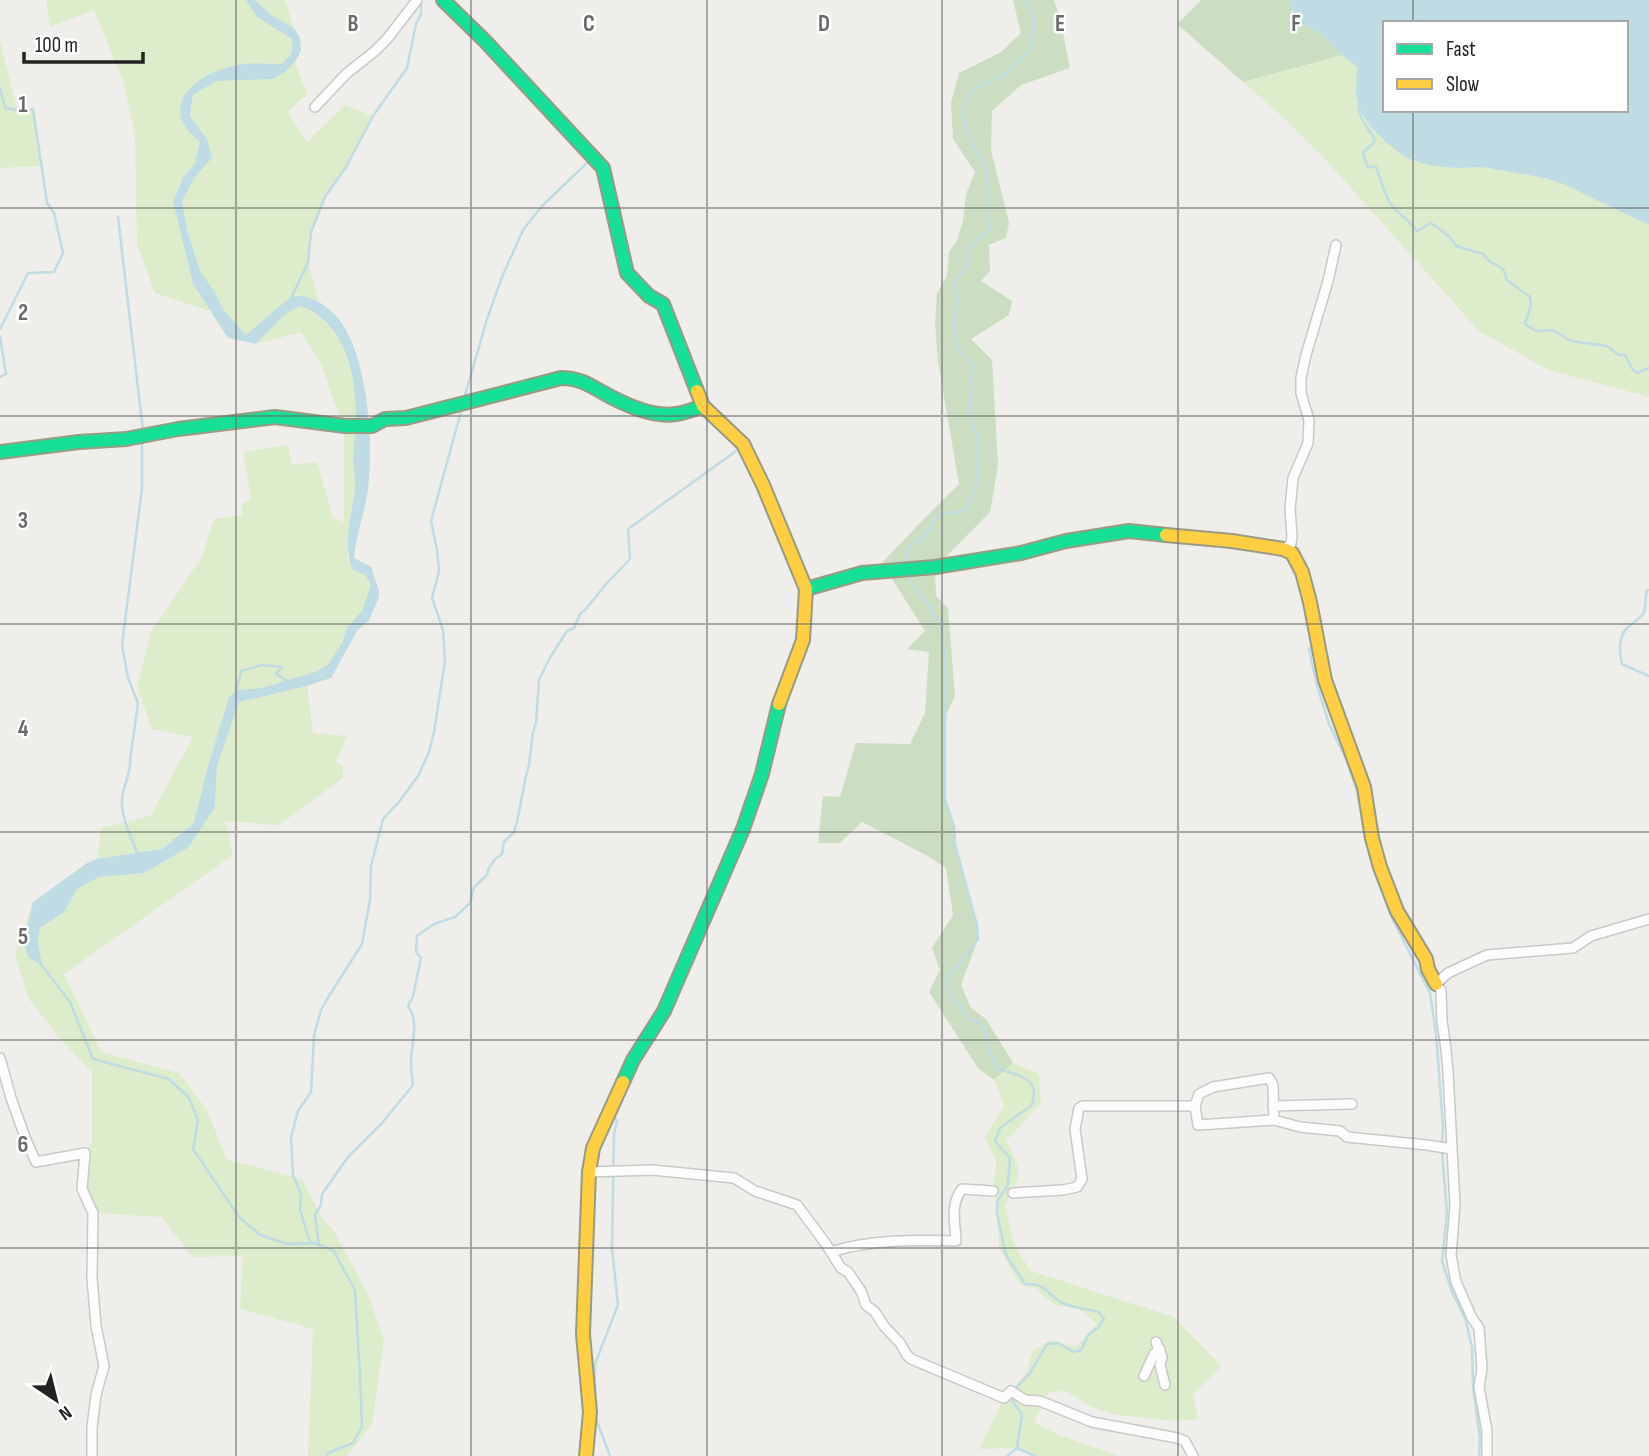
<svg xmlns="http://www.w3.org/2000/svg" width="1649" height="1456" font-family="'Sofia Sans Condensed',sans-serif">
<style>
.grass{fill:#ddeccb}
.forest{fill:#cbdec1}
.water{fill:#bfdbe3;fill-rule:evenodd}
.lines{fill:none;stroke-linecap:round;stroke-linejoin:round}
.stream{stroke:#bfdbe3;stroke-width:2.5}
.street-casing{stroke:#c9c8c7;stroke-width:12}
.fast-casing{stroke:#999a82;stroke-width:16}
.slow-casing{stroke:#999a82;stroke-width:16}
.street{stroke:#fdfcfc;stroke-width:9}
.fast{stroke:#16e098;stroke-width:12}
.slow{stroke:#ffcf43;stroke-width:12}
.grid{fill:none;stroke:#6a6968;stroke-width:2;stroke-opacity:0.55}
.grid-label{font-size:23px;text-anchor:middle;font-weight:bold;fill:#6a6968;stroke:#fff;stroke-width:5;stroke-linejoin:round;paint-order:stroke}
</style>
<rect width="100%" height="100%" fill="#f0eeeb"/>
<path class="grass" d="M 46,0 L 246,0 L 257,17 L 292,39 L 292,53 L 282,64 L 243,64 L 187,90 L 183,124 L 200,141 L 195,163 L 183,178 L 173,201 L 193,284 L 210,311 L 155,293 L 137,244 L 135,135 L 123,81 L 94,10 L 50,27 Z
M 255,0 L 285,0 L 294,28 L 271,15 Z
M 0,40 L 17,109 L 33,109 L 41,166 L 0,168 Z
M 1342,55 L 1357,67 L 1356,95 L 1372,128 L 1387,143 L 1406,158 L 1456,168 L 1482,167 L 1545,178 L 1563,184 L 1649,225 L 1649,397 L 1548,370 L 1479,331 L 1325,159 L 1285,119 L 1243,82 Z
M 295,62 L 307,94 L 288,112 L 307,142 L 345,105 L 373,116 L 346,167 L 325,197 L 311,232 L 308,263 L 319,301 L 298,295 L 291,298 L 246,335 L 223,309 L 214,291 L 200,271 L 187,230 L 182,201 L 195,177 L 212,158 L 207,139 L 190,116 L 193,95 L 215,81 L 285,72 Z
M 300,306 C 346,323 359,380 356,424 C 356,435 353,445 353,456 C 352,467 356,478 355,488 C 354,499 351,510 350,520 C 348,533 348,545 347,558 L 365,575 L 372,585 L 362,611 L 346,629 L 343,641 L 328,665 L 315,672 L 261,688 L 236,690 L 207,770 L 194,823 L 162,849 L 97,859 L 101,828 C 118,823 134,821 151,815 L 193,737 L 152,729 L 137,687 L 151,632 L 202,557 L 214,519 L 242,515 L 242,504 L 251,498 L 243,452 L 288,445 L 292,465 L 317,462 L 333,518 L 344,522 L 344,428 L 320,362 L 301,332 L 256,344 L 284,315 Z
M 307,686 L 313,733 L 347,736 L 336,762 L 343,767 L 342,779 L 279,825 L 225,821 L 233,855 L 64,974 L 101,1052 L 179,1073 L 207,1110 L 227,1160 L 302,1179 L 321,1217 L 333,1230 L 368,1294 L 384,1340 L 372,1424 L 347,1456 L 308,1456 L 313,1329 L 240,1309 L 243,1256 L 193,1257 L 161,1217 L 93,1213 L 82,1189 L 85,1153 L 92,1141 L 92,1073 L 58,1036 L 28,998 L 15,955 L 33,902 L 24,943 L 41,964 L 38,942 L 40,928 L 64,912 L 77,889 L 99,877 L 144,873 L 189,847 L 215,807 L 217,766 L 239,702 Z
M 1013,1063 L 1039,1074 L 1041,1103 L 1006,1141 C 1023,1171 1022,1176 1005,1205 L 1015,1247 L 1031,1271 L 1174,1317 L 1221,1366 L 1193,1394 L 1198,1419 L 1176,1421 L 1117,1415 L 1091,1407 L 1066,1391 L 1049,1392 L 1034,1422 L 1059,1435 L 1119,1456 L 1035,1456 L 1017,1448 L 979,1449 L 1004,1398 L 1026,1374 L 1033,1351 L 1050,1340 L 1076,1347 L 1097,1323 L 1078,1309 L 1054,1305 L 1036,1289 L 1019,1284 L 999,1247 L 997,1202 L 993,1191 L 996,1161 L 985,1137 L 1004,1106 L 994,1080 Z"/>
<path class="forest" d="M 1013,0 L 1054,0 L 1059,14 L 1070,68 L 1021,85 L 992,111 L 991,150 L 1009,223 L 1006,238 L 989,245 L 990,271 L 981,281 L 1012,301 L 1009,315 L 971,339 L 992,360 L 998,466 L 990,512 L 935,568 L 936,596 L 948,608 L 955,696 L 945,717 L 945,800 L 954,826 L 955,844 L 977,925 L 978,939 L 961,985 L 971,1008 L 986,1019 L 1013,1063 L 994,1080 L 978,1068 L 929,992 L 940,970 L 932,948 L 953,915 L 946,868 L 926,855 L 862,822 L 840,843 L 818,843 L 823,796 L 840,797 L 856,743 L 910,744 L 925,713 L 929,652 L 907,649 L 925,631 L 882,563 L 916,527 L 959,484 L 938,362 L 935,323 L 937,293 L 947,276 L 949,252 L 957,240 L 963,221 L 966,194 L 975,172 L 953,139 L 951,103 L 959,73 L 1001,52 L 1021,33 Z
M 1201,0 L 1290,0 L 1295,20 L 1322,35 L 1342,55 L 1243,82 L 1177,24 Z"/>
<path class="water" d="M 246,0 L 255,0 L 271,15 L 294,28 L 300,38 L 301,51 L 295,62 L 285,72 L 272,79 L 216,81 L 193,95 L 190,116 L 207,139 L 212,158 L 195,177 L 182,201 L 187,230 L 200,271 L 214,291 L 223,309 L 246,335 C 257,327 286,297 297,296 C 307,295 319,301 326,307 C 330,310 335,314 338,318 C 368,356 374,442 368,489 C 365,513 356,534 354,558 L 371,567 L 379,591 L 379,597 L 369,620 L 357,631 L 331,678 L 307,686 L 239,702 L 217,766 L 215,807 L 189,847 L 144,873 L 99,877 L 77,889 L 64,912 L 40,928 L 38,942 L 42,965 L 29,958 L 24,943 L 33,902 L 87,863 L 97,859 L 162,849 L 194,823 L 207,770 L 229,697 L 236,690 L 261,688 L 315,672 L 328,665 L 343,641 L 346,629 L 362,611 L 371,585 L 365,575 L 353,570 C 342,546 351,516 355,490 C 356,480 353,469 353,458 C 353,445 356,433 356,420 C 357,377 346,322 300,306 L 284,315 L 256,344 L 228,338 L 193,284 L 173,201 L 183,178 L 195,163 L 200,142 C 194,136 185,129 182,121 C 171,87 216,68 243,64 C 256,63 269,64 282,64 L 292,53 L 292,39 L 257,17 Z
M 1290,0 L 1649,0 L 1649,225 L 1563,184 L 1545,178 L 1482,167 L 1456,168 L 1428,165 L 1406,158 L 1387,143 L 1372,128 L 1362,114 L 1356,95 L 1357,67 L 1342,55 L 1322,35 L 1295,20 ZM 1385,23 L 1626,23 L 1626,110 L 1385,110 Z"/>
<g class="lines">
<path class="stream" d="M 0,88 L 5,108 L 17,110 L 33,109 L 47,203 L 54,213 L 63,253 L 54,272 L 28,273 L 0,329
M 1359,103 C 1357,116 1367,127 1374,138 L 1374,142 L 1363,153 L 1368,167 L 1376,167 C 1381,180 1384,194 1392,206 C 1400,215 1410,221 1417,231 L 1431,223 L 1449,236 L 1456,246 L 1483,254 L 1489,261 L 1503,269 L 1507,280 L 1530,297 L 1531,305 L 1525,324 L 1536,331 L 1553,330 L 1571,341 L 1607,346 L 1619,355 L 1625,355 L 1633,370 L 1637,373 L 1649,368
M 587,142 L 599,155
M 118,217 L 143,431
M 293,300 L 291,298 L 308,263 L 311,232 L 325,197 L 346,167 L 373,116 L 407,68 L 416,24 L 421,14 L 421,1
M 0,337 L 6,374 L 0,377
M 464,399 L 487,319 L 502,277 L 523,230 L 542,206 L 590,160
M 793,541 L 810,583
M 905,564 L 908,548 L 924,536 L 940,514 L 965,511 L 975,490 L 978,469 L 978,439 L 969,416 L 972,364 C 965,357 957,350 956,340 C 955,333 955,328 953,322 L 958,302 L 954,283 L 969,263 L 966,251 L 990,228 L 987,218 L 988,190 L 986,169 L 967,133 L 962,111 L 971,91 L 1004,75 L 1031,49 L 1035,20 L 1025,0
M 906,573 L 911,582 L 941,623 L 945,665 L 945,800 L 954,826 L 955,844 L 977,925 L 978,939 L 962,961 L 947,976 L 947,986 L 951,997 L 963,1009 L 969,1019 L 979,1023 L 985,1032 L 988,1051 L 999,1070 C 1011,1072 1033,1077 1034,1092 C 1034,1096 1033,1101 1032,1105 L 1000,1128 L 995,1141 L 1010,1158 L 1008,1185 L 997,1202 L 997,1214 L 1006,1255 L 1025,1284 C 1049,1283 1046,1296 1065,1304 C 1076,1308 1088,1309 1099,1312 L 1104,1319 L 1098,1328 L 1089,1334 L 1081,1350 L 1074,1352 L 1058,1343 L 1047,1344 L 1030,1373 L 1014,1390
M 1649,590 L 1647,590 C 1645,597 1646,606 1644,612 C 1641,619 1633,622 1628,627 C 1618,637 1619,652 1622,664 L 1649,676
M 1309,648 L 1316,682 L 1329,724 L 1346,759 L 1357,791 L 1366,842 L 1376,876 L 1392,918 L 1430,993 L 1436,1034 L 1443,1127 L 1442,1144
M 236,692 L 241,671 L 262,665 L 282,667 L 276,674 L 289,682
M 789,695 L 807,646
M 756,809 L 766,779
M 138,856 C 133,839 122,821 122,803 C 121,788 132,773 130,760 L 138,703 L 128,678 L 122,645 L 142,488 L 142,442
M 40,963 L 70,1002 L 93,1059 L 169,1079 L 189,1098 L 198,1120 L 193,1149 L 239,1217 L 260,1235 L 287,1244 L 314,1243 L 333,1250 L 355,1290 L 360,1376 L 362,1427 L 353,1443 L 328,1453 L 327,1456
M 1442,1151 L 1447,1213 L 1442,1261 L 1452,1292 L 1465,1318 L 1472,1347 L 1473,1387 L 1480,1438 L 1479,1456
M 310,1243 L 300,1210 L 301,1194 L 293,1175 L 291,1137 L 298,1111 L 311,1092 L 314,1036 L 321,1010 L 329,996 L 362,944 L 370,900 L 371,866 L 383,819 L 399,802 L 418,776 L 429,752 L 434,732 L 445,661 L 443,630 L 432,598 L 439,571 L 437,550 L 431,521 L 462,408
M 319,1245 L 315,1215 L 321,1205 L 322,1194 L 348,1157 L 382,1123 L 413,1085 C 412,1077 411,1070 411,1062 C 411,1044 420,1021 408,1006 L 413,996 L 421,958 L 416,952 L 417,936 L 434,924 L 455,917 L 470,903 L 474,887 L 487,875 L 488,870 L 494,860 L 502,854 L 504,842 L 514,832 L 517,822 L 526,776 L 529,765 L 533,732 L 536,723 L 539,680 L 551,656 L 567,631 L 574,628 L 580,614 L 586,609 L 606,584 L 630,559 L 628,529 L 739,449
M 595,1396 L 595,1364 L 618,1305 L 612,1248 L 614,1134 L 617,1121 L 613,1116
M 595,1416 L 610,1456
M 1017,1448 L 1035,1456
M 1007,1456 L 1017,1448 L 1022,1414 L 1009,1397 L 1010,1395"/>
<defs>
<path id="street" d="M 315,107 L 346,74 L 375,51 L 387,39 L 417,0
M 1283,549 L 1291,544 L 1292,536 L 1290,509 L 1293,478 L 1308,443 L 1309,420 L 1301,393 L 1301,378 L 1306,355 L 1328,281 L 1336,245
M 0,1058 L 11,1098 L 26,1140 L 36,1162 L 85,1153 L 82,1189 L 93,1213 L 92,1278 L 96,1326 L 104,1366 L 96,1395 L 92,1428 L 92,1456
M 1195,1106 L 1199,1094 L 1213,1087 L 1269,1078 L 1273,1085 L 1274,1120
M 1273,1106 L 1352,1104
M 589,1172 L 652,1170 L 734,1178 L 755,1191 L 797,1205 L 826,1244 L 841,1268 L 848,1272 L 861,1291 L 866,1305 L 875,1312 L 884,1326 L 900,1343 L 907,1355 L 911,1359 L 1004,1398 L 1011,1391 L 1025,1400 L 1040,1401 L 1092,1422 L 1177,1438 L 1185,1441 L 1193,1456
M 1013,1193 L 1063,1190 L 1077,1187 L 1082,1179 L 1075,1129 L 1079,1108 L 1083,1106 L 1195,1106 L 1198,1125 L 1274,1120 L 1300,1127 L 1340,1131 L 1347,1137 L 1427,1145 L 1452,1149
M 831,1252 C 871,1239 914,1240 956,1241 C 955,1222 950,1204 962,1189 L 993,1191
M 1156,1342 L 1162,1357 L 1160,1365 L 1165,1385
M 1144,1376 L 1154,1354 L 1160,1349
M 1487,1456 L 1487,1431 L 1479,1387 L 1482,1369 L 1479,1328 L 1472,1318 L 1456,1282 L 1451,1255 L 1455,1205 L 1448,1072 L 1446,1049 L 1442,1021 L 1441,990 L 1436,984 L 1448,973 L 1487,955 L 1573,948 L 1591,936 L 1649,919"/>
<path id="fast" d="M 443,0 L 485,41 L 603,168 L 627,273 L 649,296 L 663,304 L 697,391
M 0,452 L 79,442 L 126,439 L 178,429 L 275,417 L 345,426 L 372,426 L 385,419 L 406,418 L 561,378 C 578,378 588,384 602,392 C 623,404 652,418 676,414 C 686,413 694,409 703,406
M 806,589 L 862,573 L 935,567 L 1021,553 L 1066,541 L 1129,531 L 1166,535
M 623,1082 L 633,1060 L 664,1011 L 743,829 L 762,774 L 779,704"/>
<path id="slow" d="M 697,391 L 703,406 L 743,444 L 763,485 L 806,589 L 803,640 L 779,704
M 1166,535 L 1232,541 L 1283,549 L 1292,553 L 1302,572 L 1310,602 L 1325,680 L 1364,787 L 1372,838 L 1380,867 L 1397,911 L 1426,959 L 1428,969 L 1436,984
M 586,1456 L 590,1412 L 583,1334 L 589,1172 L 593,1148 L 623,1082"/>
</defs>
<use href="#street" class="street-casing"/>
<use href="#fast" class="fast-casing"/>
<use href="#slow" class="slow-casing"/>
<use href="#street" class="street"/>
<use href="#fast" class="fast"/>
<use href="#slow" class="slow"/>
</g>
<path class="grid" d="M 236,0 L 236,1456M 471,0 L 471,1456M 707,0 L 707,1456M 942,0 L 942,1456M 1178,0 L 1178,1456M 1413,0 L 1413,23M 1413,110 L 1413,1456M 0,208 L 1649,208M 0,416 L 1649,416M 0,624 L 1649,624M 0,832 L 1649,832M 0,1040 L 1649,1040M 0,1248 L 1649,1248"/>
<g class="grid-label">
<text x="353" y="31">B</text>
<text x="589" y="31">C</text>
<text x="824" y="31">D</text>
<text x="1060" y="31">E</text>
<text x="1296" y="31">F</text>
<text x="23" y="112">1</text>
<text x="23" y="320">2</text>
<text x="23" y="528">3</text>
<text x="23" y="736">4</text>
<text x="23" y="944">5</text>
<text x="23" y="1152">6</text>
</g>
<rect x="1383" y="21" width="245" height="91" fill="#ffffff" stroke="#a7a7a7" stroke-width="2"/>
<rect x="1397" y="44" width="35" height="10" fill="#16e098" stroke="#a7a7a7" stroke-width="2"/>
<text x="1446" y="56" font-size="21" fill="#222222">Fast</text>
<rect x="1397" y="79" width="35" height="10" fill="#ffcf43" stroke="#a7a7a7" stroke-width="2"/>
<text x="1446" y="91" font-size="21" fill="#222222">Slow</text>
<g transform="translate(56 1400) rotate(145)" stroke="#ffffff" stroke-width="5" paint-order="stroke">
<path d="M0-5L12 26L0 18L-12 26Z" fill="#222222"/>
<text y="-10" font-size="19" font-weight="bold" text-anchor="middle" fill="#222222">N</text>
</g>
<path d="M24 52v10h119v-10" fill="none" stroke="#222222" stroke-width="3.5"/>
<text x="35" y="52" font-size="21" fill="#222222" stroke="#ffffff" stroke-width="5" paint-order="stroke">100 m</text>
</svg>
